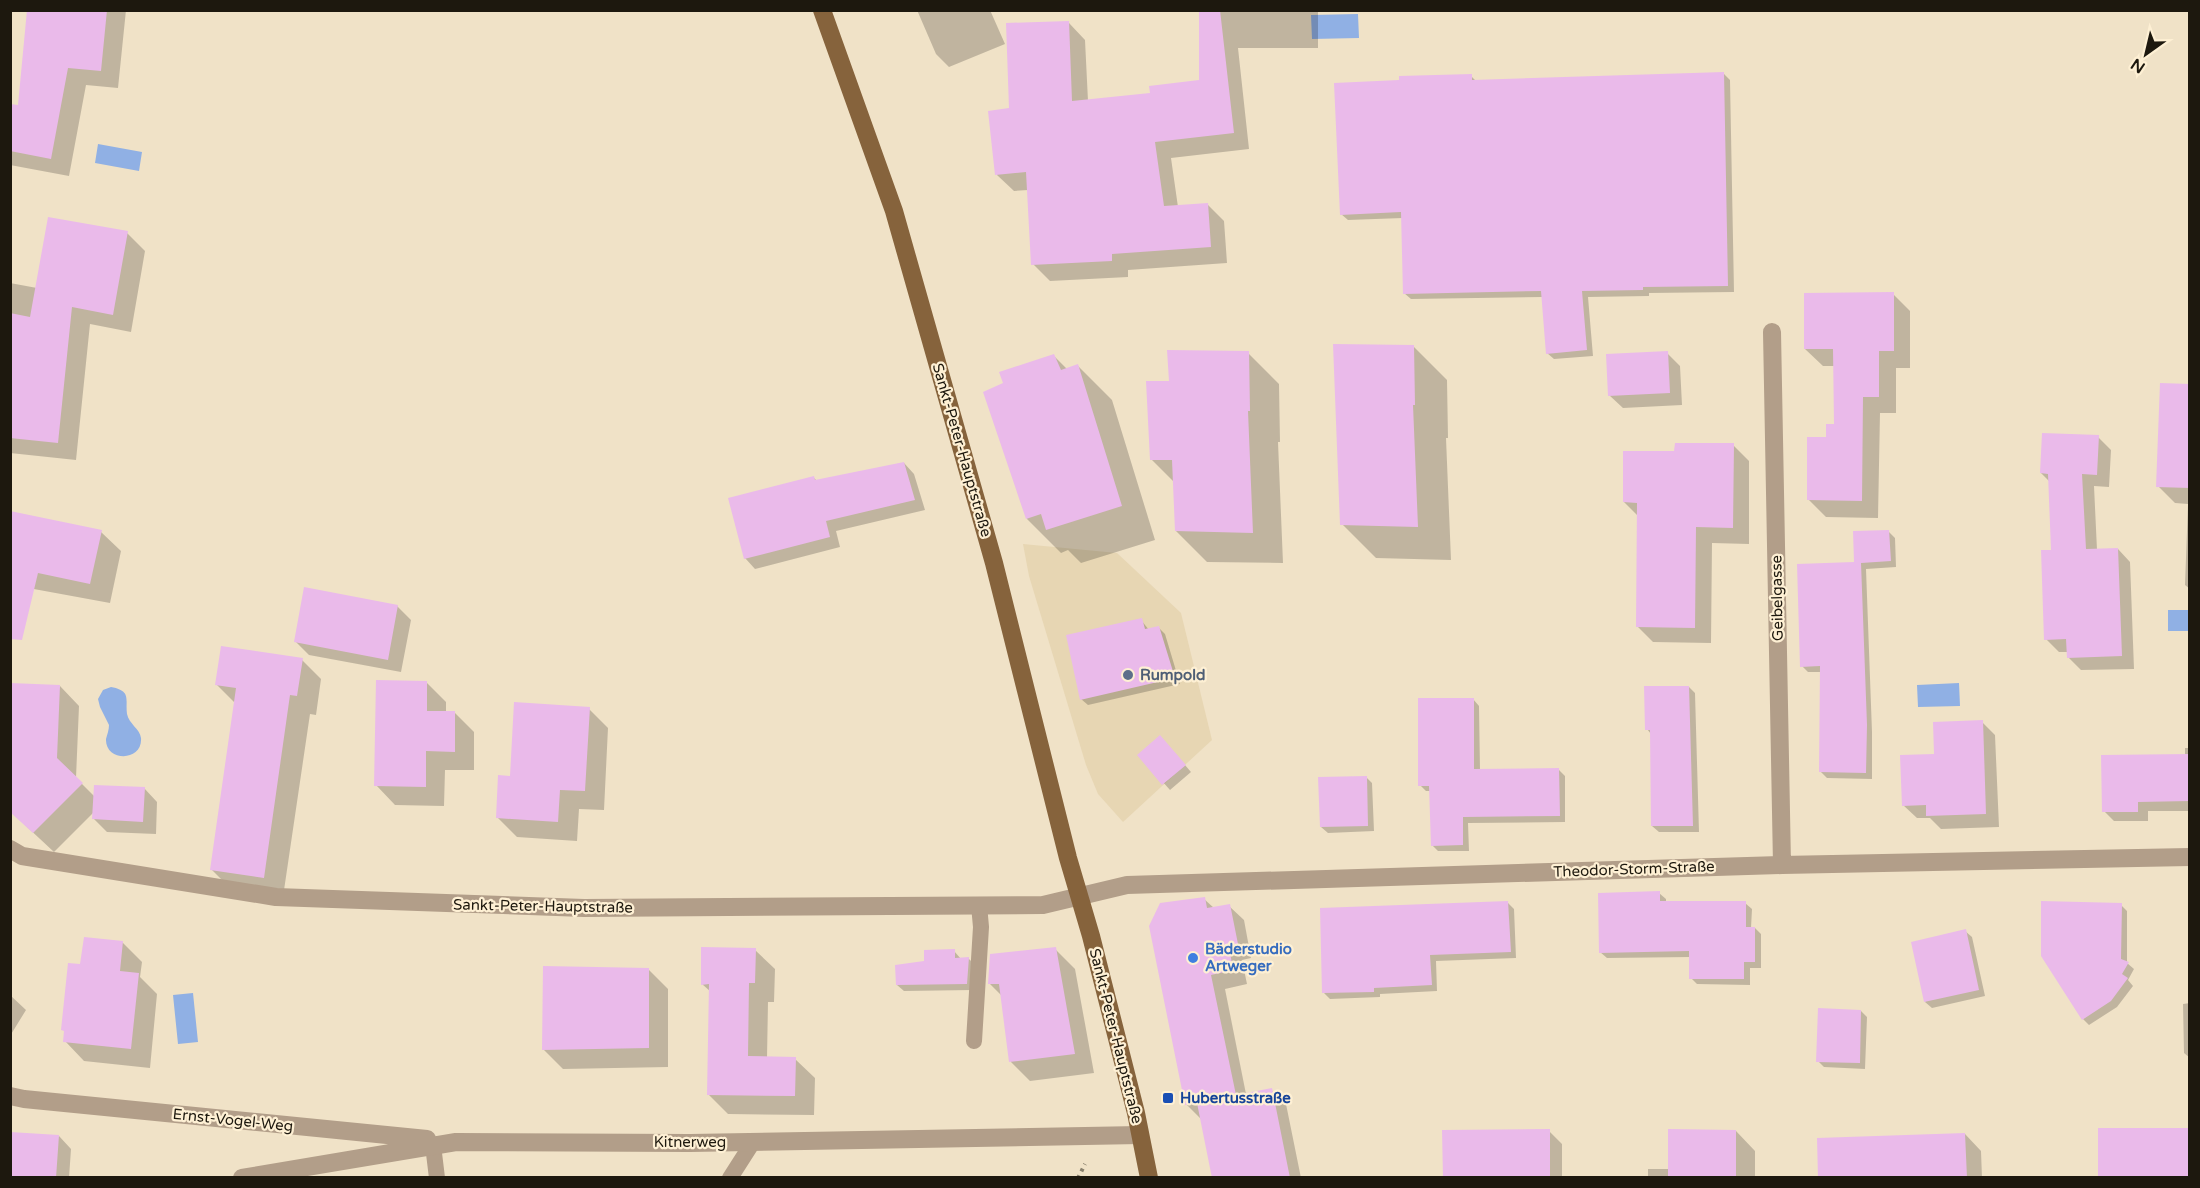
<svg xmlns="http://www.w3.org/2000/svg" width="2200" height="1188" font-family="'Varela Round',sans-serif">
<style>
.built{fill:#e7d6b3}
.water{fill:#90b0e4}
.shadow{fill:#0003}
.building{fill:#eabaea}
.lines{fill:none;stroke-linecap:round;stroke-linejoin:round}
.path{stroke:#89806d;stroke-width:4;stroke-dasharray:3 4.5;stroke-linecap:butt}
.service{stroke:#b29e89;stroke-width:16}
.minor{stroke:#b29e89;stroke-width:18}
.primary{stroke:#86633c;stroke-width:18}
.service-dot{fill:#5c6f8a;stroke:#fef0d4;stroke-width:2}
.shop-dot{fill:#3f7fe0;stroke:#fef0d4;stroke-width:2}
.transit-dot{fill:#1a4fb4;stroke:#fef0d4;stroke-width:2}
.labels{text-anchor:middle;stroke-width:4.5;stroke-linejoin:round;paint-order:stroke}
.street-label{font-size:15px;fill:#1d180e;stroke:#fef0d4}
.service-label{font-size:15px;font-weight:bold;fill:#4e5e75;stroke:#fef0d4;text-anchor:start}
.shop-label{font-size:15px;font-weight:bold;fill:#366cbe;stroke:#fef0d4;text-anchor:start}
.transit-label{font-size:15px;font-weight:bold;fill:#164399;stroke:#fef0d4;text-anchor:start}
</style>
<rect width="100%" height="100%" fill="#f0e2c7"/>
<path class="built" d="M 1023,544 L 1117,553 L 1181,613 L 1212,740 L 1123,822 L 1098,794 L 1086,765 L 1029,576 Z"/>
<path class="water" d="M 1358,14 L 1359,38 L 1312,39 L 1311,15 Z
M 98,144 L 142,152 L 139,171 L 95,163 Z
M 2168,610 L 2189,610 L 2189,631 L 2168,631 Z
M 1959,683 L 1960,706 L 1918,707 L 1917,685 Z
M 111,687 C 132,691 125,699 127,714 C 129,724 140,729 141,738 C 143,762 105,762 106,739 C 107,735 109,730 109,725 L 100,707 L 98,699 L 103,690 Z
M 193,993 L 198,1042 L 178,1044 L 173,995 Z"/>
<path class="shadow" d="M 29,10 L 126,10 L 118,88 L 86,85 L 69,176 L 10,165 L 10,105 L 19,107 Z
M 917,10 L 990,10 L 1005,44 L 949,67 L 936,54 Z
M 1201,10 L 1318,10 L 1318,48 L 1238,48 L 1249,149 L 1171,158 L 1178,207 L 1208,205 L 1224,221 L 1227,263 L 1128,270 L 1128,277 L 1050,281 L 1033,264 L 1028,190 L 1014,191 L 997,175 L 1010,110 L 1069,23 L 1085,40 L 1088,101 L 1151,94 L 1201,82 Z
M 1724,74 L 1730,80 L 1734,292 L 1649,293 L 1649,296 L 1588,297 L 1593,356 L 1554,359 L 1547,353 L 1543,297 L 1411,299 L 1404,293 L 1403,218 L 1348,220 L 1341,214 L 1471,76 L 1476,81 Z
M 127,233 L 145,251 L 131,332 L 90,324 L 76,460 L 10,453 L 10,283 L 37,288 Z
M 1893,294 L 1910,311 L 1910,368 L 1896,368 L 1896,413 L 1880,413 L 1878,518 L 1826,517 L 1808,499 L 1828,439 L 1835,425 L 1835,366 L 1823,366 L 1805,349 Z
M 1413,346 L 1447,380 L 1448,438 L 1446,438 L 1451,560 L 1376,558 L 1342,524 Z
M 1248,353 L 1279,384 L 1280,442 L 1278,442 L 1283,563 L 1207,562 L 1176,531 L 1174,482 L 1152,460 L 1170,382 Z
M 1667,353 L 1680,366 L 1682,405 L 1623,408 L 1609,395 Z
M 1054,356 L 1068,370 L 1078,366 L 1112,400 L 1155,540 L 1081,563 L 1068,550 L 1061,553 L 1027,519 Z
M 2190,385 L 2190,589 L 2185,585 L 2188,504 L 2175,503 L 2158,486 Z
M 2098,437 L 2111,450 L 2109,487 L 2094,486 L 2097,550 L 2118,549 L 2130,562 L 2134,669 L 2081,670 L 2068,657 L 2068,652 L 2059,652 L 2046,639 L 2053,551 L 2050,482 L 2041,473 Z
M 1733,445 L 1749,461 L 1749,544 L 1712,543 L 1711,643 L 1653,642 L 1637,626 L 1638,516 L 1624,502 L 1676,453 Z
M 904,463 L 914,474 L 925,510 L 836,531 L 840,547 L 755,569 L 745,558 L 814,478 L 817,481 Z
M 1888,531 L 1895,538 L 1896,567 L 1866,569 L 1872,732 L 1872,779 L 1827,778 L 1820,771 L 1821,672 L 1808,672 L 1802,666 L 1856,563 Z
M 101,532 L 121,551 L 110,603 L 12,585 Z
M 397,606 L 411,620 L 401,672 L 309,655 L 296,642 Z
M 1141,620 L 1149,630 L 1158,627 L 1165,634 L 1180,684 L 1088,705 L 1081,699 Z
M 302,660 L 321,679 L 316,715 L 310,714 L 283,897 L 231,889 L 211,869 L 235,703 L 217,685 Z
M 427,683 L 446,702 L 446,713 L 455,713 L 474,732 L 474,770 L 445,770 L 444,806 L 395,805 L 376,785 Z
M 60,686 L 79,706 L 76,778 L 95,797 L 144,788 L 157,802 L 156,834 L 107,832 L 94,819 L 94,812 L 54,852 L 10,811 Z
M 1689,687 L 1695,693 L 1699,832 L 1659,832 L 1652,826 L 1651,734 L 1647,729 Z
M 1473,699 L 1479,706 L 1480,770 L 1559,770 L 1565,776 L 1565,822 L 1468,823 L 1469,851 L 1438,851 L 1432,845 L 1431,791 L 1426,791 L 1420,785 Z
M 589,709 L 608,728 L 604,810 L 579,809 L 577,841 L 517,837 L 497,817 L 511,777 Z
M 1982,722 L 1995,735 L 1999,827 L 1941,829 L 1930,818 L 1917,818 L 1903,805 L 1935,755 Z
M 1166,743 L 1191,772 L 1170,790 L 1139,755 Z
M 2185,748 L 2190,748 L 2190,811 L 2148,811 L 2148,821 L 2114,821 L 2104,811 L 2185,755 Z
M 1366,777 L 1372,783 L 1374,831 L 1328,833 L 1321,827 Z
M 1659,893 L 1666,899 L 1666,903 L 1745,903 L 1752,909 L 1751,928 L 1755,928 L 1761,934 L 1761,968 L 1750,968 L 1750,985 L 1697,984 L 1691,978 L 1691,957 L 1607,958 L 1600,952 Z
M 1204,899 L 1214,908 L 1229,906 L 1244,920 L 1251,958 L 1242,960 L 1247,984 L 1225,989 L 1246,1094 L 1271,1090 L 1286,1104 L 1301,1178 L 1214,1178 L 1202,1120 L 1187,1105 L 1150,926 Z
M 1508,903 L 1514,909 L 1516,958 L 1436,961 L 1437,991 L 1380,994 L 1380,997 L 1330,999 L 1324,993 Z
M 2121,905 L 2127,911 L 2127,963 L 2134,969 L 2128,980 L 2133,986 L 2117,1007 L 2089,1025 L 2083,1019 Z
M 1965,931 L 1972,937 L 1985,996 L 1932,1008 L 1925,1002 Z
M 122,942 L 142,962 L 140,977 L 157,994 L 150,1068 L 84,1061 L 65,1041 L 82,966 Z
M 1055,949 L 1075,969 L 1094,1073 L 1030,1081 L 1011,1062 L 1002,996 L 990,984 Z
M 755,950 L 775,969 L 774,1002 L 768,1002 L 767,1058 L 795,1059 L 815,1078 L 814,1115 L 728,1114 L 709,1095 L 711,992 L 702,984 Z
M 954,951 L 961,959 L 968,958 L 974,964 L 973,990 L 904,991 L 897,985 L 926,963 Z
M 648,969 L 668,989 L 668,1067 L 563,1069 L 543,1049 Z
M 10,995 L 26,1010 L 10,1036 Z
M 2190,1003 L 2190,1058 L 2184,1053 L 2183,1004 Z
M 1861,1011 L 1867,1017 L 1865,1069 L 1824,1067 L 1818,1061 Z
M 1549,1131 L 1562,1144 L 1562,1178 L 1444,1178 Z
M 1736,1131 L 1755,1151 L 1755,1178 L 1648,1178 L 1648,1169 L 1669,1169 Z
M 1965,1134 L 1981,1151 L 1982,1178 L 1820,1178 Z
M 59,1136 L 71,1149 L 69,1178 L 10,1178 Z"/>
<path class="building" d="M 27,10 L 107,10 L 101,71 L 68,68 L 51,159 L 10,151 L 10,104 L 18,105 Z
M 1199,10 L 1220,10 L 1234,133 L 1155,142 L 1164,206 L 1208,203 L 1211,247 L 1112,254 L 1112,261 L 1031,265 L 1026,172 L 995,175 L 988,111 L 1009,108 L 1006,23 L 1069,21 L 1072,101 L 1150,93 L 1149,86 L 1199,80 Z
M 1724,72 L 1728,286 L 1643,287 L 1643,290 L 1582,291 L 1587,350 L 1546,354 L 1541,291 L 1403,294 L 1401,212 L 1340,215 L 1334,83 L 1399,80 L 1399,76 L 1472,74 L 1472,80 Z
M 48,217 L 128,231 L 113,315 L 72,307 L 58,443 L 10,438 L 10,313 L 30,317 Z
M 1894,292 L 1894,351 L 1879,351 L 1879,397 L 1863,397 L 1862,501 L 1807,500 L 1807,437 L 1826,437 L 1826,424 L 1834,424 L 1833,349 L 1804,349 L 1804,293 Z
M 1333,344 L 1414,345 L 1415,405 L 1413,405 L 1418,527 L 1340,525 Z
M 1167,350 L 1249,351 L 1250,411 L 1248,411 L 1253,533 L 1175,531 L 1172,460 L 1150,460 L 1146,381 L 1169,381 Z
M 1668,351 L 1670,393 L 1608,396 L 1606,354 Z
M 1054,354 L 1061,370 L 1078,364 L 1122,506 L 1046,530 L 1041,514 L 1026,519 L 983,392 L 1003,383 L 999,372 Z
M 2160,383 L 2190,384 L 2190,488 L 2156,487 Z
M 2042,433 L 2099,435 L 2097,475 L 2082,474 L 2086,549 L 2118,548 L 2122,656 L 2067,658 L 2066,639 L 2044,640 L 2041,550 L 2051,550 L 2048,474 L 2040,473 Z
M 1675,443 L 1734,443 L 1733,528 L 1696,527 L 1695,628 L 1636,627 L 1637,503 L 1623,502 L 1623,451 L 1674,451 Z
M 904,462 L 915,500 L 826,521 L 830,537 L 744,559 L 728,498 L 814,476 L 815,480 Z
M 10,511 L 102,530 L 90,584 L 38,573 L 22,640 L 10,639 Z
M 1889,530 L 1891,561 L 1861,563 L 1867,725 L 1866,773 L 1819,772 L 1820,666 L 1800,667 L 1797,564 L 1854,562 L 1853,531 Z
M 304,587 L 398,605 L 388,660 L 294,642 Z
M 1142,618 L 1145,629 L 1159,626 L 1175,678 L 1080,700 L 1066,635 Z
M 221,646 L 303,658 L 297,696 L 290,695 L 264,878 L 210,870 L 236,688 L 215,685 Z
M 376,680 L 427,681 L 427,711 L 455,711 L 455,752 L 426,751 L 426,787 L 374,786 Z
M 10,683 L 60,685 L 57,758 L 83,783 L 33,833 L 10,812 Z
M 1644,686 L 1689,686 L 1693,826 L 1651,826 L 1650,730 L 1645,730 Z
M 1418,698 L 1474,698 L 1474,769 L 1559,768 L 1560,816 L 1463,817 L 1463,845 L 1431,846 L 1429,786 L 1418,786 Z
M 514,702 L 590,707 L 585,791 L 560,790 L 558,822 L 496,818 L 498,775 L 510,776 Z
M 1983,720 L 1986,814 L 1926,816 L 1926,805 L 1902,806 L 1900,755 L 1934,754 L 1933,722 Z
M 1160,735 L 1186,765 L 1162,785 L 1137,755 Z
M 2190,754 L 2190,801 L 2138,802 L 2138,812 L 2102,812 L 2101,755 Z
M 1367,776 L 1368,826 L 1320,827 L 1318,777 Z
M 94,785 L 145,787 L 143,822 L 92,819 Z
M 1660,891 L 1660,901 L 1746,901 L 1746,927 L 1755,927 L 1755,962 L 1744,962 L 1744,979 L 1689,979 L 1689,951 L 1599,953 L 1598,893 Z
M 1205,897 L 1207,908 L 1230,904 L 1238,944 L 1229,946 L 1233,970 L 1211,975 L 1236,1095 L 1272,1088 L 1290,1178 L 1212,1178 L 1197,1103 L 1185,1105 L 1149,926 L 1160,903 Z
M 1508,901 L 1511,952 L 1430,955 L 1432,985 L 1374,988 L 1374,992 L 1322,993 L 1320,908 Z
M 2041,901 L 2122,903 L 2121,959 L 2129,962 L 2122,974 L 2128,978 L 2111,1001 L 2082,1020 L 2041,956 Z
M 1966,929 L 1979,990 L 1924,1002 L 1911,942 Z
M 84,937 L 123,941 L 120,971 L 139,973 L 131,1049 L 63,1042 L 64,1031 L 61,1030 L 68,963 L 80,964 Z
M 701,947 L 756,948 L 755,983 L 749,983 L 748,1056 L 796,1057 L 795,1096 L 707,1095 L 709,984 L 701,985 Z
M 1056,947 L 1075,1054 L 1009,1062 L 999,984 L 988,984 L 990,954 Z
M 955,949 L 955,958 L 969,957 L 967,984 L 896,985 L 895,965 L 924,961 L 924,950 Z
M 543,966 L 649,968 L 649,1048 L 542,1050 Z
M 1818,1008 L 1861,1010 L 1860,1063 L 1816,1062 Z
M 2098,1128 L 2190,1128 L 2190,1178 L 2098,1178 Z
M 1550,1129 L 1550,1178 L 1443,1178 L 1442,1130 Z
M 1668,1129 L 1736,1130 L 1736,1178 L 1668,1178 Z
M 10,1132 L 59,1135 L 56,1178 L 10,1178 Z
M 1965,1133 L 1967,1178 L 1818,1178 L 1817,1138 Z"/>
<g class="lines">
<path class="path" d="M 1078,1178 L 1085,1164"/>
<path class="service" d="M 974,1041 L 981,927 L 979,905
M 433,1145 L 437,1178
M 730,1178 L 753,1142"/>
<path class="minor" d="M 1772,332 L 1782,865
M 10,849 L 22,856 L 276,897 L 584,908 L 1043,905 L 1127,885 L 1782,865 L 2190,857
M 10,1096 L 24,1099 L 427,1139
M 242,1178 L 456,1142 L 690,1143 L 1140,1135"/>
<path class="primary" d="M 822,10 L 894,211 L 994,563 L 1068,858 L 1091,936 L 1136,1113 L 1149,1178"/>
</g>
<circle class="service-dot" cx="1128" cy="675" r="6"/>
<circle class="shop-dot" cx="1193" cy="958" r="6"/>
<rect class="transit-dot" x="1162" y="1092" width="12" height="12" rx="3"/>
<g class="labels">
<g class="street-label">
<text transform="translate(962 450) rotate(74)" y="5">Sankt-Peter-Hauptstraße</text>
<text transform="translate(1777 598) rotate(-91)" y="5">Geibelgasse</text>
<text transform="translate(1634 869) rotate(-2)" y="5">Theodor-Storm-Straße</text>
<text transform="translate(543 906) rotate(1)" y="5">Sankt-Peter-Hauptstraße</text>
<text transform="translate(1116 1036) rotate(76)" y="5">Sankt-Peter-Hauptstraße</text>
<text transform="translate(233 1120) rotate(6)" y="5">Ernst-Vogel-Weg</text>
<text x="690" y="1147">Kitnerweg</text>
</g>
<g class="service-label">
<text x="1140" y="680">Rumpold</text>
</g>
<g class="shop-label">
<text x="1205" y="954">Bäderstudio<tspan x="1205" dy="17">Artweger</tspan></text>
</g>
<g class="transit-label">
<text x="1180" y="1103">Hubertusstraße</text>
</g>
</g>
<rect width="2200" height="1188" fill="none" stroke="#1d180e" stroke-width="24"/>
<g transform="translate(2146 54) rotate(214)" stroke="#fef0d4" stroke-width="4.5" paint-order="stroke">
<path d="M0-4.5L10 22L0 15L-10 22Z" fill="#1d180e"/>
<text y="-9" font-size="16" font-weight="bold" text-anchor="middle" fill="#1d180e">N</text>
</g>
</svg>
